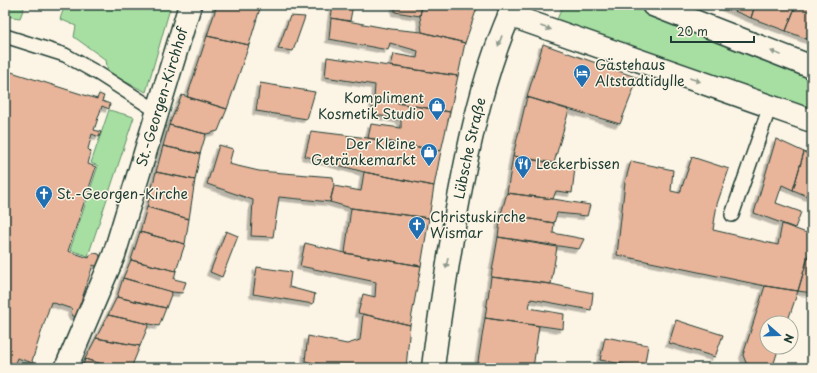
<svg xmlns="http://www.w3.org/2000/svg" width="817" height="373" font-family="'Playpen Sans',sans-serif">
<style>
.green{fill:#a7dfa2;stroke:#638e6b}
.building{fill:#e8b49a;stroke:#1f3d34;filter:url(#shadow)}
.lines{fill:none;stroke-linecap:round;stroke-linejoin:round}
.lane-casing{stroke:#1f3d34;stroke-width:16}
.street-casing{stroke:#1f3d34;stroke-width:25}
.lane{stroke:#fcf5e5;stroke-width:13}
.street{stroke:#fcf5e5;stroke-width:22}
.oneway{fill:#8e998c}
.labels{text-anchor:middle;stroke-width:3;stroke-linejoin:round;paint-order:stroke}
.poi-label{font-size:14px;fill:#1f3d34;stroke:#fcf5e5;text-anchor:start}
.street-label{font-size:14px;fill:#1f3d34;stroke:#fcf5e5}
</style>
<defs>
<filter id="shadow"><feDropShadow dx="-3.5" dy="3.5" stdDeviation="0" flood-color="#0004"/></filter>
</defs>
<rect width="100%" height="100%" fill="#fcf5e5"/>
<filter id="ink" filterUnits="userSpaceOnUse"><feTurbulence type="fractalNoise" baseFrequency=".025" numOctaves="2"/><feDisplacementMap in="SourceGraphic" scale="8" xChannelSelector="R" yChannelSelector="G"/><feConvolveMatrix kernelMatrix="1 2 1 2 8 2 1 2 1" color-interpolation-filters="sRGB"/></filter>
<g filter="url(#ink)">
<path class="green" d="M 5,5 L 25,5 L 20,18 L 5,16 Z
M 65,5 L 171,5 L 146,92 L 108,73 L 106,60 L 74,37 L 76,26 L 60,19 Z
M 563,5 L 634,5 L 812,73 L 812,114 L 556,22 Z
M 109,110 L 134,117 L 88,256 L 70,250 L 98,166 L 91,163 Z"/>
<path class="building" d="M 217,5 L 261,5 L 249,45 L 207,36 Z
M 333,5 L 353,5 L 350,21 L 331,18 Z
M 395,5 L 422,5 L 420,16 L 395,12 Z
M 422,5 L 478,5 L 465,43 L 422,32 L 420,16 Z
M 720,5 L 755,5 L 751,18 Z
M 755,5 L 796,5 L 786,31 L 751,18 Z
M 796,5 L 812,5 L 812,41 L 786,31 Z
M 290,16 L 305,17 L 293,51 L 278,49 Z
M 331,18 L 391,29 L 422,32 L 465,43 L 458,76 L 391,66 L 394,54 L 417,58 L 418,51 L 390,43 L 388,50 L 329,39 Z
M 207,36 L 249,45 L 227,109 L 187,97 Z
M 543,44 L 638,78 L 620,124 L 527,97 Z
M 327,57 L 458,76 L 450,112 L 374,99 L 375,85 L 325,77 Z
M 5,70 L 97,99 L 99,94 L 104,96 L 102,101 L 110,104 L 109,109 L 102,106 L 94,130 L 101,132 L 99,137 L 92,134 L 88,149 L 91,152 L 88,164 L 96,167 L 68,251 L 89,258 L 90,255 L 94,253 L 99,254 L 101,259 L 100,264 L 95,266 L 93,265 L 80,305 L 82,306 L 79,318 L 73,316 L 71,312 L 72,309 L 51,302 L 32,361 L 34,364 L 32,365 L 30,362 L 17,358 L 13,368 L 5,368 Z
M 260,83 L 315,92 L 307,119 L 256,111 Z
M 182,95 L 227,109 L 218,131 L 206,134 L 169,125 Z
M 527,97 L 569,110 L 554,163 L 513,156 Z
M 374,99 L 450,112 L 441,151 L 368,138 L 371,124 L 401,128 L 401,120 L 372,114 Z
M 169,125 L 206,134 L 200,154 L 163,146 Z
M 311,131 L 368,138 L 441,151 L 434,186 L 364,172 L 305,156 Z
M 776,139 L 804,152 L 793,190 L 782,185 L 776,203 L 801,212 L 795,228 L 754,213 Z
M 219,145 L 233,149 L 229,164 L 259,171 L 333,177 L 334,186 L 330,202 L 279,197 L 273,237 L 251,236 L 253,200 L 207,184 Z
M 163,146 L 200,154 L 195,180 L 156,172 Z
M 804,152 L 812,156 L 812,198 L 793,190 Z
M 513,156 L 575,168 L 572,193 L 556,191 L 553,199 L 507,193 Z
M 692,157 L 729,169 L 717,204 L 713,230 L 778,245 L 782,224 L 812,235 L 812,243 L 798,291 L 765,286 L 617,255 L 625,182 L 631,161 L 673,170 L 671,191 L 680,193 Z
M 156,172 L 195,180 L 189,219 L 147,207 Z
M 364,172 L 434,186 L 429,218 L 351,208 L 330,202 L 334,186 L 361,191 Z
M 507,193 L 553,199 L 590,205 L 587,216 L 557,213 L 554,223 L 501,214 Z
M 147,207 L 189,219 L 185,244 L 140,232 Z
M 351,208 L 429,218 L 421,266 L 345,253 Z
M 501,214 L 554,223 L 553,233 L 584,239 L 579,249 L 498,237 Z
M 226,231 L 238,236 L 222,277 L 210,272 Z
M 140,232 L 185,244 L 176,271 L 131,260 Z
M 498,237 L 557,247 L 551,284 L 491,277 Z
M 305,243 L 345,253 L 421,266 L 410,325 L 358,313 L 363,294 L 375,297 L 376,282 L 300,266 Z
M 812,243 L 812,293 L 798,291 Z
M 131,260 L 176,271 L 174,279 L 186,282 L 182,293 L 172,292 L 123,278 Z
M 257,267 L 291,272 L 289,287 L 315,294 L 313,304 L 253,294 Z
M 491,277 L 551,284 L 593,293 L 591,310 L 531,299 L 529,308 L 564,314 L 563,329 L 485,318 Z
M 123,278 L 172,292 L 166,308 L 117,297 Z
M 765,286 L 798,291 L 787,323 L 767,323 L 767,347 L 779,347 L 773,366 L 769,368 L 760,368 L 746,363 L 743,355 Z
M 117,297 L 166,308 L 159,326 L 108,315 Z
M 363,314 L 410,325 L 406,368 L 341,368 L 305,361 L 308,336 L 347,344 L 360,340 Z
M 108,315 L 149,324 L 140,346 L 96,338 Z
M 485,318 L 539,326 L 533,368 L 477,368 Z
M 676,320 L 723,335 L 715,357 L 669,343 Z
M 605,337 L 648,345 L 644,368 L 600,360 Z
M 96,338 L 140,346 L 131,368 L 115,368 L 85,359 Z
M 85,359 L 105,365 L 104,368 L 82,368 Z"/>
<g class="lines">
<defs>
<path id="lane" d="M 5,36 L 65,55 L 99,74 L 157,111
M 732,215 L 770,106"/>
<g id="street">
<path d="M 653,5 L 812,67"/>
<path d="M 509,15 L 812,121"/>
<path id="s1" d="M 66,368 L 114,255 L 190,5"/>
<path id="s2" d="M 433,368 C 439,315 448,262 457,209 C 469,142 485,67 514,5"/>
</g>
</defs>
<use href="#lane" class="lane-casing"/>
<use href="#street" class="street-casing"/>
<use href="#lane" class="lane"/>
<use href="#street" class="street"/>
</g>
<defs><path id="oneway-solid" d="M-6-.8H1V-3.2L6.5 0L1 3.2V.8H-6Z"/></defs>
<g class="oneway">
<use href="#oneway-solid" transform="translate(546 28) rotate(19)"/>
<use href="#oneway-solid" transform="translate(500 41) rotate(110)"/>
<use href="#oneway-solid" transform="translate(776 53) rotate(-159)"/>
<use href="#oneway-solid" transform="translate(695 80) rotate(19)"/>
<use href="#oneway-solid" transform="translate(447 263) rotate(100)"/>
</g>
</g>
<defs>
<symbol id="hotel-pin" viewBox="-11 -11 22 30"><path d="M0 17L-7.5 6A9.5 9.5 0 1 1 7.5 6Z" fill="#1f6fb2" stroke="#fcf5e5"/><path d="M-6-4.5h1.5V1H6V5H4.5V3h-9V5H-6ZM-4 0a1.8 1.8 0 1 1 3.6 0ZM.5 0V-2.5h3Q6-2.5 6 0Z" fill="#fff"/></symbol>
<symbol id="shop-pin" viewBox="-11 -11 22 30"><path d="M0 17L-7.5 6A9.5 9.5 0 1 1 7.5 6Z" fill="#1f6fb2" stroke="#fcf5e5"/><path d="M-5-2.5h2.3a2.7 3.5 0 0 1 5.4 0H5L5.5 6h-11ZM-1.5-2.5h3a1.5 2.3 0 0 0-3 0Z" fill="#fff"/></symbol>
<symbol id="restaurant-pin" viewBox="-11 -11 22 30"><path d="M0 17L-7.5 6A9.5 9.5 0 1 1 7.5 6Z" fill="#1f6fb2" stroke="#fcf5e5"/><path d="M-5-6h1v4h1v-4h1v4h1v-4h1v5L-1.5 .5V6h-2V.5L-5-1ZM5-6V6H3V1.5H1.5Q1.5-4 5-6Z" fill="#fff"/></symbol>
<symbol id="church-pin" viewBox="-11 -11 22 30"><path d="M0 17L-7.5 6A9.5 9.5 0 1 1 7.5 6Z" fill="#1f6fb2" stroke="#fcf5e5"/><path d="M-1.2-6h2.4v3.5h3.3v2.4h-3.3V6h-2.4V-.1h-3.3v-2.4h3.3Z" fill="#fff"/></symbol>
</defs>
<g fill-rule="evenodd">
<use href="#hotel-pin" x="572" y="63" width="20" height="27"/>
<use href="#shop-pin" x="427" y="96" width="20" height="27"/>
<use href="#shop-pin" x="419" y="142" width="20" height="27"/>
<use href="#restaurant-pin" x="513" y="154" width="20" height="27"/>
<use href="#church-pin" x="34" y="184" width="20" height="27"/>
<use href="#church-pin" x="407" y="215" width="20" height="27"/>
</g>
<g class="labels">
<g class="poi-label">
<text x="595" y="70">Gästehaus<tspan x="595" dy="16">Altstadtidylle</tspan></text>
<text x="424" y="103" text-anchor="end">Kompliment<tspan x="424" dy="16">Kosmetik Studio</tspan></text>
<text x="416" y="149" text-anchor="end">Der Kleine<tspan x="416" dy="16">Getränkemarkt</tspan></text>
<text x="536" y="169">Leckerbissen</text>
<text x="57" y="199">St.-Georgen-Kirche</text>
<text x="430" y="222">Christuskirche<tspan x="430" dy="16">Wismar</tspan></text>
</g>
<g class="street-label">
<text dy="5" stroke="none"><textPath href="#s1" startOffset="288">St.-Georgen-Kirchhof</textPath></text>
<text dy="5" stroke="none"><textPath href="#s2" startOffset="223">Lübsche Straße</textPath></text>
</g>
</g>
<rect width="817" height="373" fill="none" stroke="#fcf5e5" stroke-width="20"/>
<rect x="10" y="10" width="797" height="353" fill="none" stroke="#1f3d34" stroke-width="1.5" filter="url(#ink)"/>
<g transform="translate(779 335) rotate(110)"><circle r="19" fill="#fcf5e5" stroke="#a4ab9e"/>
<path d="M0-3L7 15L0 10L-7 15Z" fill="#1f6fb2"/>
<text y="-6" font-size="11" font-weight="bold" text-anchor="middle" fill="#1f3d34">N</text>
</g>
<path d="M671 36v6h83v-6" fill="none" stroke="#1f3d34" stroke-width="2"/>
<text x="677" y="36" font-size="12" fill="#1f3d34" stroke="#fcf5e5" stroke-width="3" paint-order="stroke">20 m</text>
</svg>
